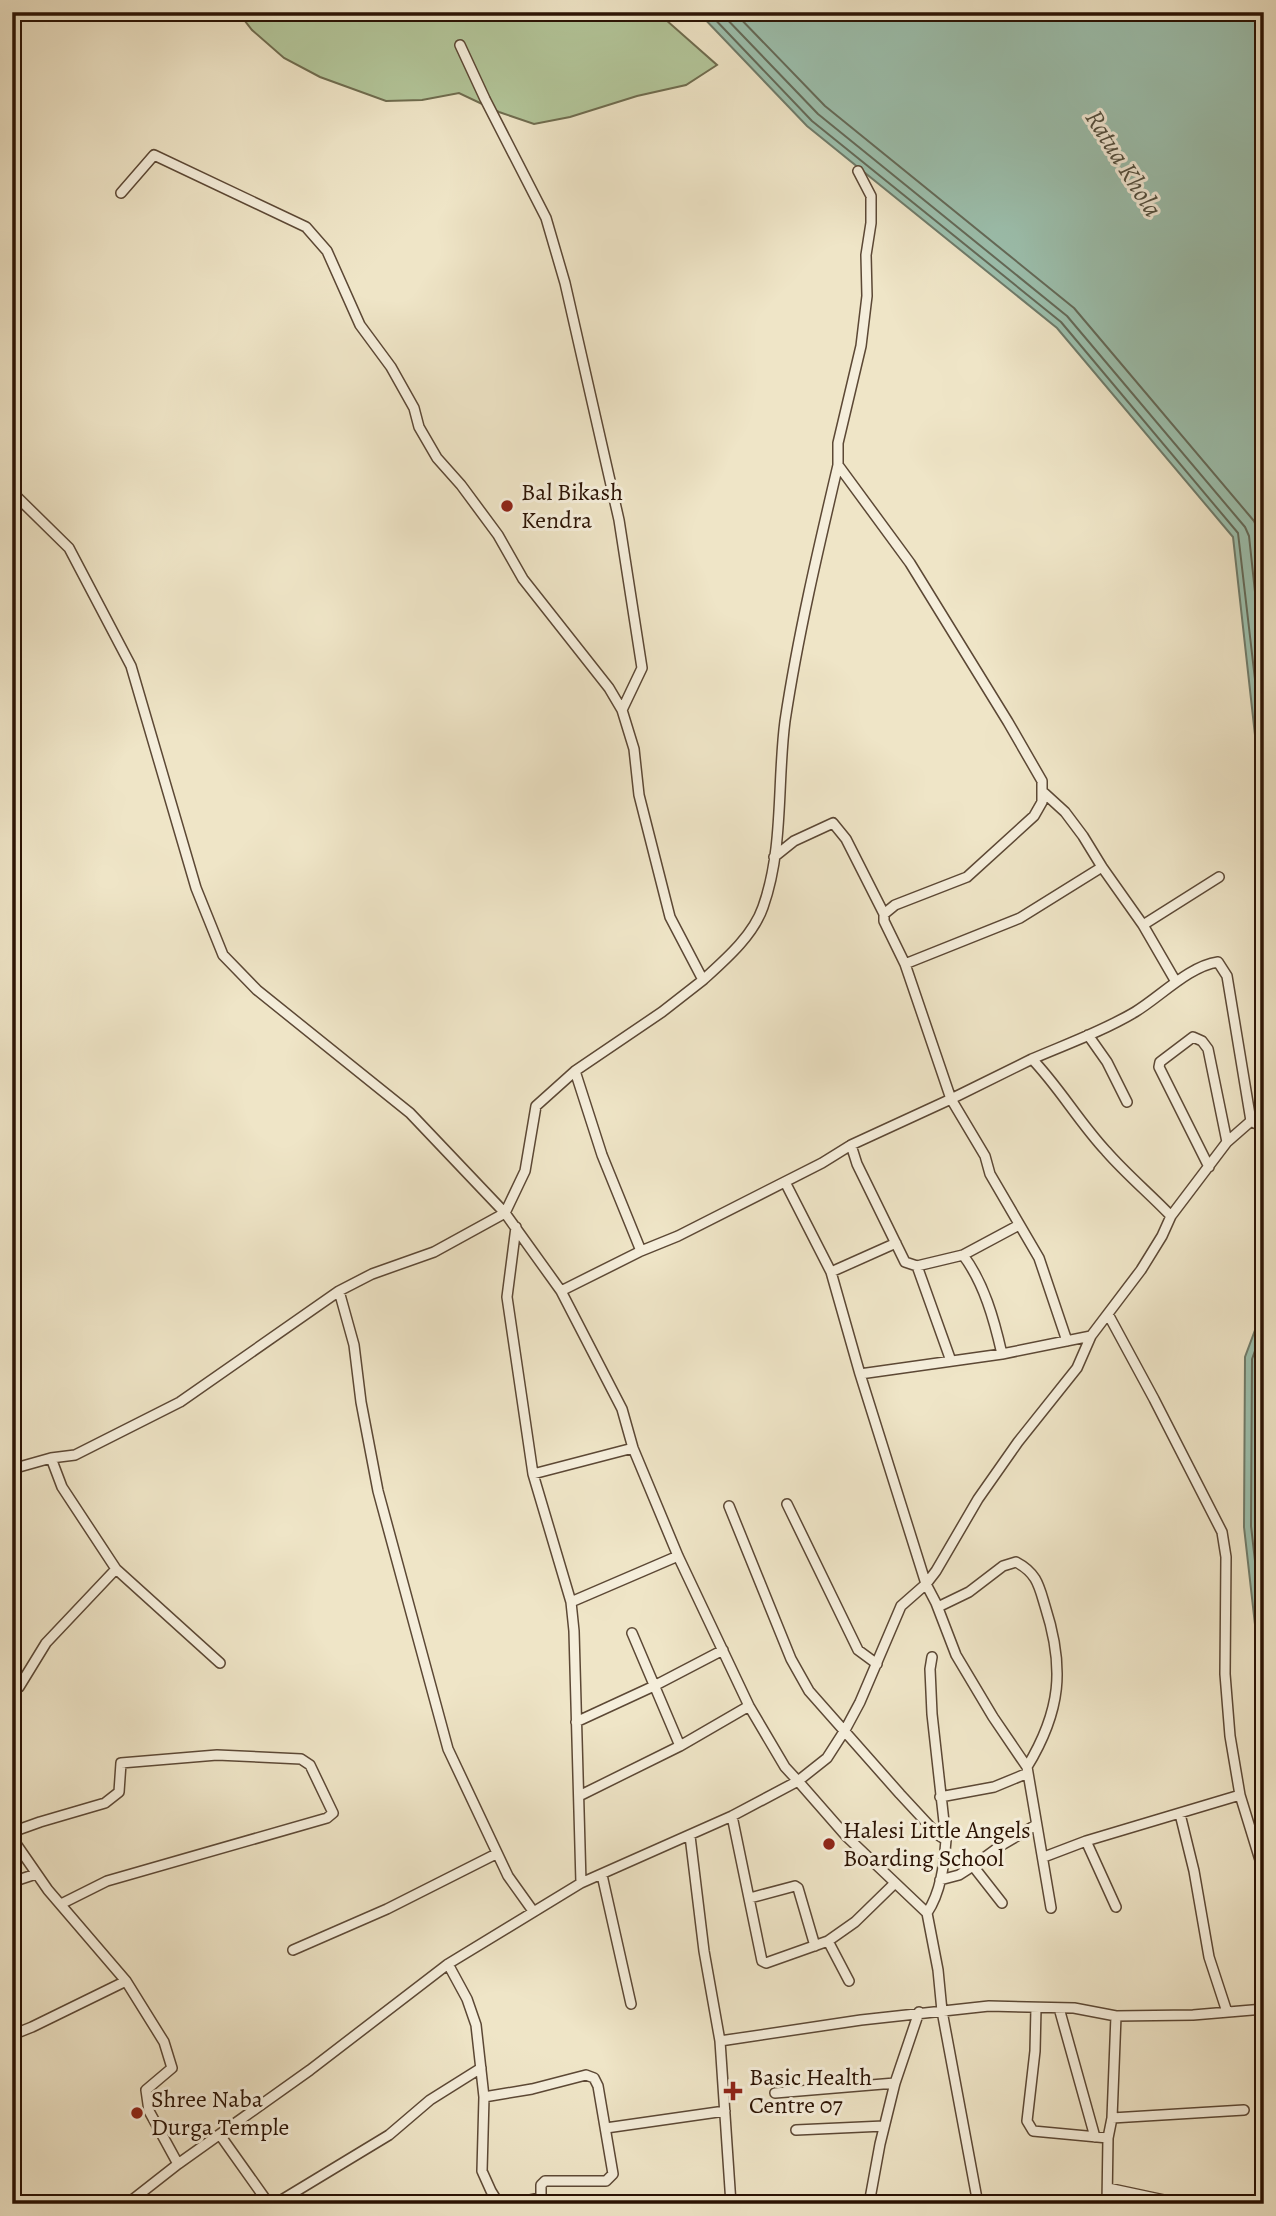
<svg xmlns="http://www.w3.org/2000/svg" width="1276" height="2216" font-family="Alegreya,serif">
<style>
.green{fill:#b3c69a;stroke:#6f6c4f;stroke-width:2}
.water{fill:#9cc0ae;stroke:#6f7b6a;stroke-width:2}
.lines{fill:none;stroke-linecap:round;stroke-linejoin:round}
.shore{stroke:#646a59;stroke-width:2}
.minor-casing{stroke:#5c4835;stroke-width:12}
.minor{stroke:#f5eedb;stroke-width:9}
.poi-dot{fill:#8f2418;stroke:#f5eedb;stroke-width:2.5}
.labels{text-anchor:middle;stroke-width:6;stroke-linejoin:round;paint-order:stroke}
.poi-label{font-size:24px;fill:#2b1304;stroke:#f5eedb;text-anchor:start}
.water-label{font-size:26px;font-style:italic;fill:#535040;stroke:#f5eedb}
</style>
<rect width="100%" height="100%" fill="#efe5c7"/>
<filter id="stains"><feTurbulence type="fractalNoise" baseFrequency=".00286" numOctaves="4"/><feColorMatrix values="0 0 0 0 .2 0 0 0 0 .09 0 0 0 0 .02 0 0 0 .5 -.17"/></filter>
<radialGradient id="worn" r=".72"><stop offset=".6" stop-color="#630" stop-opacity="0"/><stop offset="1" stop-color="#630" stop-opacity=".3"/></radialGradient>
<path class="green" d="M 238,12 L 663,12 L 666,20 L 717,65 L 686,85 L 637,96 L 570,117 L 534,124 L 499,112 L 459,93 L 422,100 L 386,101 L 320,77 L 284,58 L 252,30 Z"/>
<path class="water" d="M 698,12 L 1264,12 L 1264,816 L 1233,537 L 1057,328 L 807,126 Z
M 1264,1306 L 1264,1664 L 1259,1660 L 1244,1527 L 1245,1357 Z"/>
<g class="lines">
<path class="shore" d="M 708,12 L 812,121 L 1061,322 L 1238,533 L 1264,757
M 720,12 L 818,114 L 1067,316 L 1245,527 L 1249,536 L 1264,676
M 734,12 L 825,106 L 1074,308 L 1254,521 L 1259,534 L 1264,578
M 1264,1326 L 1252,1359 L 1251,1526 L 1264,1640
M 1264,1351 L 1260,1361 L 1260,1526 L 1264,1561"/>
<defs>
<path id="minor" d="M 121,193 L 154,155 L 306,227 L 327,251 L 360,325 L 391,367 L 414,408 L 419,427 L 437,458 L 461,485 L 498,535 L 523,579 L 609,688 L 622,710
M 12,492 L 69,548 L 131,666 L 196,888 L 223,955 L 257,990 L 410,1113 L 505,1213 L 561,1291 L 622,1409 L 633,1448 L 678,1556 L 749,1706 L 785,1767 L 798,1781 L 827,1758 L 845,1730 L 860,1702 L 901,1606 L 926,1584 L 936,1571 L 978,1499 L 1018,1442 L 1077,1368 L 1091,1336 L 1141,1270 L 1162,1236 L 1171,1216 L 1227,1142 L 1251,1121
M 1042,791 L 1065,812 L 1083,836 L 1102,867 L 1143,925 L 1176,982
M 774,857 L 794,841 L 833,823 L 846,839 L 884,914
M 1143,925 L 1219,877
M 905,964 L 1020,918 L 1102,867
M 703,980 C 725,960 753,936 763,907 C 784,848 777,782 785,721 C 798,635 818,550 838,465
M 1088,1035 L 1107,1062 L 1127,1102
M 1032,1059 C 1067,1044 1103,1031 1135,1012 C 1160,997 1189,966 1218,962 L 1227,976 L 1251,1121
M 575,1071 L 602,1155 L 641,1251
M 1251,1121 L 1264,1128
M 851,1145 L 857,1164 L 905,1262 L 917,1266 L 963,1255 C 984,1283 994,1319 1002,1354
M 1209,1167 L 1159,1067 L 1160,1062 L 1193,1037 L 1202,1041 L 1208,1049 L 1227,1142
M 785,1182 L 831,1272 L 860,1374 L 926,1584 L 936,1603 L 956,1655 L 993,1717 L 1027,1767 L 1051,1908
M 516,1227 L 507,1297 L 533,1474 L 571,1602 L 574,1631 L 581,1883
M 963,1255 L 1019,1225
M 917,1266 L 951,1361
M 831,1272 L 896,1243
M 339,1291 L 354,1345 L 361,1402 L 378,1491 L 448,1749 L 508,1876 L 533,1911
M 561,1291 L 641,1251 L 678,1236 L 822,1163 L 851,1145 L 951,1099 L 905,964 L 884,921 L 884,914 L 895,905 L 967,877 L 1034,816 L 1042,802 L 1042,781 L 1008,722 L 910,563 L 838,465 L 838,443 L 861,346 L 867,296 L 866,255 L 871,223 L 871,196 L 858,171
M 1108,1314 L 1154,1399 L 1222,1532 L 1226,1557 L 1225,1674 L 1230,1736 L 1240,1795 L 1264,1873
M 1067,1341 L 1039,1258 L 990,1174 L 985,1156 L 951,1099 L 1032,1059 C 1059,1087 1079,1122 1106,1151 C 1126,1174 1150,1194 1171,1216
M 860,1374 L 1002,1354 L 1091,1336
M 51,1458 L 62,1487 L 116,1569 L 220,1663
M 12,1469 L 51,1458 L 75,1455 L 180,1402 L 339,1291 L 372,1274 L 434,1252 L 505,1213 L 525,1171 L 536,1106 L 575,1071 L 662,1012 L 703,980 L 670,917 L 639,795 L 634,749 L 622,710 L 642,668 L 619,520 L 565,283 L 546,218 L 485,99 L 460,45
M 533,1474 L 633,1448
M 787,1504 L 858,1650 L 877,1664
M 729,1506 L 791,1659 L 809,1691 L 900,1794 L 938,1835 L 946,1840
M 571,1602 L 678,1556
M 938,1607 L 969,1592 L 1003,1566 L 1016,1562 C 1037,1573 1039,1586 1045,1606 C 1065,1668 1061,1711 1027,1767
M 632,1633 L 680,1746
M 12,1690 L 19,1687 L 46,1643 L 116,1569
M 576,1722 L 654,1686 L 723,1650
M 579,1796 L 680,1746 L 749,1706
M 940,1797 L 994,1787 L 1028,1773
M 1180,1814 L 1194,1871 L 1209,1957 L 1227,2012
M 732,1816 L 762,1961 L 766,1963 L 828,1941 L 855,1922 L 895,1883
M 12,1832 L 40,1822 L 105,1803 L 119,1792 L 121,1763 L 217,1755 L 301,1759 L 310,1765 L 333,1813 L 327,1818 L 107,1881 L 61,1904
M 690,1836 L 704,1951 L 720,2041 L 731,2204
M 12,1838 L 48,1890 L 126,1981 L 164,2042 L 172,2068 L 146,2090 L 149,2111 L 178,2164
M 1086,1841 L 1116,1907
M 1044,1857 L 1086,1841 L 1240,1795
M 973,1866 L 1000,1846 L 1036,1825
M 602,1875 L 631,2004
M 940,1880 L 959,1875 L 973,1866 L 1002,1903
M 12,1882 L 36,1874
M 750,1898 L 795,1886 L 798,1888 L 815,1946
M 927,1913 C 941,1892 944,1865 946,1840 L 932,1714 L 930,1669 L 932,1657
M 828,1941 L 849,1981
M 293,1950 L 387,1909 L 496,1854
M 448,1964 L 467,1999 L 476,2025 L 484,2097 L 482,2171 L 491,2191 L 499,2204
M 1036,2008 L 1035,2051 L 1027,2121 L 1033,2131 L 1108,2138
M 1059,2008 L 1095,2137
M 1116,2016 L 1193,2015 L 1264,2009
M 12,2035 L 32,2027 L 126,1981
M 720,2041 L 861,2020 L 989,2006 L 1074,2008 L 1116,2016 L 1112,2118 L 1108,2138 L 1107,2204
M 775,2093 L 895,2083
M 484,2097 L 532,2089 L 586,2075 L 594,2078 L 598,2086 L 613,2174 L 606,2181 L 545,2181 L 541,2185 L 541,2204
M 1112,2118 L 1244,2110
M 606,2128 L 725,2111
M 796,2130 L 884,2126
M 220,2135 L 269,2204
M 1108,2188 L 1183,2204
M 127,2204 L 178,2164 L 310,2070 L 448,1964 L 581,1883 L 732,1816 L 798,1781 L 847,1837 L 927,1913 L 938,1970 L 942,2011 L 978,2204
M 275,2204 L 389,2135 L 430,2100 L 481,2068
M 511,2204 L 540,2198
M 869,2204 L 880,2144 L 895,2083 L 919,2012"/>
</defs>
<use href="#minor" class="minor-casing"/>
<use href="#minor" class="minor"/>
</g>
<g class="poi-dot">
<circle cx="507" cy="506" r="7"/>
<circle cx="829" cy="1844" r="7"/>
<path d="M729.5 2080.5h7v7h7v7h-7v7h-7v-7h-7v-7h7z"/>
<circle cx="137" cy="2113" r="7"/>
</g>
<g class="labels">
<g class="poi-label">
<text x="521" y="500">Bal Bikash<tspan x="521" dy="28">Kendra</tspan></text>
<text x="843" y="1838">Halesi Little Angels<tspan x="843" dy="28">Boarding School</tspan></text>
<text x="749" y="2085">Basic Health<tspan x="749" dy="28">Centre 07</tspan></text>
<text x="151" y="2107">Shree Naba<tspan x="151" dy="28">Durga Temple</tspan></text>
</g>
<g class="water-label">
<text transform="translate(1124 163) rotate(58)" y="9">Ratua Khola</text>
</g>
</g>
<rect width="1276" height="2216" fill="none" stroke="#efe5c7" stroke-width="42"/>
<rect x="14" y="14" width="1248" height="2188" fill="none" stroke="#2b1304" stroke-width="3.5"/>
<rect x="21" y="21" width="1234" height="2174" fill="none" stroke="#2b1304" stroke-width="2"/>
<rect width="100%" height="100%" filter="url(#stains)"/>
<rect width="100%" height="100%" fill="url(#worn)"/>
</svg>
